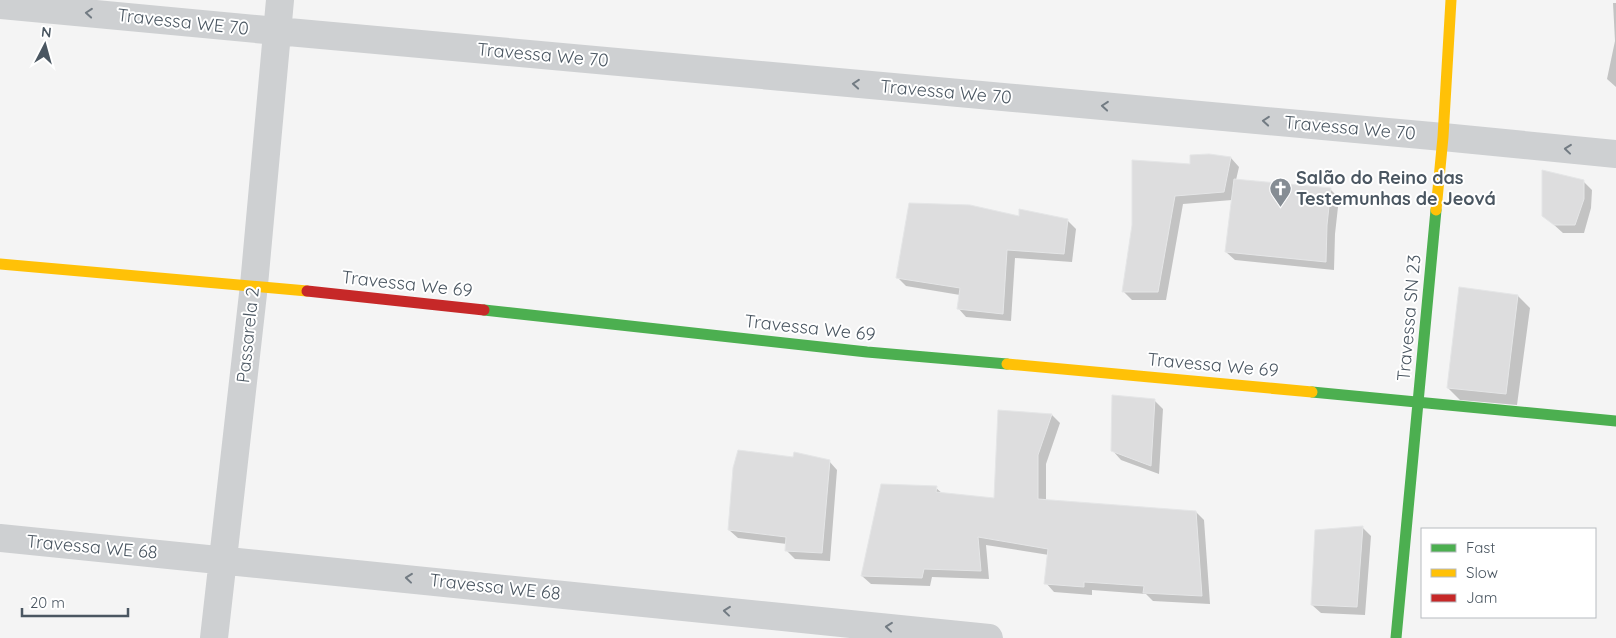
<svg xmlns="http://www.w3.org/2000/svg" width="1616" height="638" font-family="Quicksand,sans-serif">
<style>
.shadow{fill:#0003}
.building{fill:#ddddde;stroke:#e5e6e7}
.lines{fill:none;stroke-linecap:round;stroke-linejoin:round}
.street{stroke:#ced0d2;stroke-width:28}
.fast{stroke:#4caf50;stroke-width:11}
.slow{stroke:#ffc107;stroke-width:11}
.jam{stroke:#c62828;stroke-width:11}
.oneway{stroke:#727b83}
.labels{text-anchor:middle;stroke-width:4;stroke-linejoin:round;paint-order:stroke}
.street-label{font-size:18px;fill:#4a5661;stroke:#fff}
.poi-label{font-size:18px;font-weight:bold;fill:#4a5661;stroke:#fff;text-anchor:start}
</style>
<rect width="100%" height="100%" fill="#f4f4f4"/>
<path class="shadow" d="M 1613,3 L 1616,3 L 1616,87 L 1607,79 L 1615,41 Z
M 1231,158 L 1239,167 L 1236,180 L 1331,190 L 1339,198 L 1335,234 L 1334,270 L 1235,260 L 1226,252 L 1232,200 L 1183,204 L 1166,300 L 1132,300 L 1123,291 L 1191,166 Z
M 1583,181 L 1592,190 L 1591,208 L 1584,233 L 1563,233 L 1543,215 Z
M 1020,218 L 1068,221 L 1076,229 L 1072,262 L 1015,258 L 1011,321 L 966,317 L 958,308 L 960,295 L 906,286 L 898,278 Z
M 1518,296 L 1530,308 L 1517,405 L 1460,400 L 1448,388 Z
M 1154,400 L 1163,409 L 1159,474 L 1121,460 L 1113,451 Z
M 1000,412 L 1052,415 L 1060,423 L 1046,464 L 1046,501 L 1196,512 L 1204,520 L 1210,604 L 1153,601 L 1146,594 L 1092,590 L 1092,595 L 1054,592 L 1046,583 L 1049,555 L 986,545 L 989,579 L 932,577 L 930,586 L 871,584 L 862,576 L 936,488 L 943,494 L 995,500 Z
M 829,461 L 837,470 L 830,561 L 795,559 L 786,550 L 787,544 L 738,538 L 729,530 Z
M 1362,527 L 1371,536 L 1365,615 L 1321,613 L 1312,605 Z"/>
<path class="building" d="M 1209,154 L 1231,157 L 1224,192 L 1175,196 L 1158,292 L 1122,292 L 1132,225 L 1132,160 L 1190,164 L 1190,155 Z
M 1542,170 L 1584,180 L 1584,199 L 1575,225 L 1554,225 L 1542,216 Z
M 1234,179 L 1331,188 L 1327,225 L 1326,262 L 1225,252 Z
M 909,203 L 970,205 L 1019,216 L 1019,209 L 1068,219 L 1064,254 L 1007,250 L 1003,314 L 957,309 L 960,288 L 896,278 Z
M 1459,287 L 1518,295 L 1506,394 L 1447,388 Z
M 1112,395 L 1155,399 L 1151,466 L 1111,451 Z
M 998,410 L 1052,414 L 1038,455 L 1038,499 L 1196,511 L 1202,596 L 1143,593 L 1144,586 L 1084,582 L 1084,587 L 1044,584 L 1048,549 L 978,537 L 981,571 L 924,569 L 922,578 L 861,576 L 881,484 L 937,486 L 936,492 L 994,498 Z
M 738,450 L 793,457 L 794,452 L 830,460 L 822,553 L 785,551 L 786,537 L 728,530 L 733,468 Z
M 1363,526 L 1357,607 L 1311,605 L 1315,530 Z"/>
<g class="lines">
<path class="street" d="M 0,5 L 277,31 L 1443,137 L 1616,154
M 0,538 L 989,638
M 214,638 L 254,285 L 280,0"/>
<path class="fast" d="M 484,310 L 867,352 L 1007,364
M 1312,392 L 1616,421
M 1396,638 L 1436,210"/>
<path class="slow" d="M 1436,210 L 1443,137 L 1451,0
M 0,264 L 307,291
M 1007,364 L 1312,392"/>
<path class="jam" d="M 307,291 L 484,310"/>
</g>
<defs><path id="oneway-chevron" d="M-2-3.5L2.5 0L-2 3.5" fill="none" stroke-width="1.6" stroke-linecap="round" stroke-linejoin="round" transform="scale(1.25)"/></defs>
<g class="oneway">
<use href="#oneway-chevron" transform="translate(89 13) rotate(-175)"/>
<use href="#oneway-chevron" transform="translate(856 84) rotate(-175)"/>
<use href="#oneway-chevron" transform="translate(1105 106) rotate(-175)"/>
<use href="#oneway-chevron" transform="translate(1266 121) rotate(-175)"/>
<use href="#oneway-chevron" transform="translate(1568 149) rotate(-174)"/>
<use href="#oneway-chevron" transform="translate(409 578) rotate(-174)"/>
<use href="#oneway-chevron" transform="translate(727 611) rotate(-174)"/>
<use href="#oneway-chevron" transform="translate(889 627) rotate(-174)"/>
</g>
<defs>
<symbol id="church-pin" viewBox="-11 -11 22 30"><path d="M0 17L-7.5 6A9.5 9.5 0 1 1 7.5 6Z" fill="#868d94" stroke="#fff"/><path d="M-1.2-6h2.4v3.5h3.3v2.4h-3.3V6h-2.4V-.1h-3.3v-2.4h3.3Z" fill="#fff"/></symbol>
</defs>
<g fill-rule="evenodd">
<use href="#church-pin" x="1268" y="176" width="25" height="34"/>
</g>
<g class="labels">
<g class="street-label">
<text transform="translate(183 22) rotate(6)" y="6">Travessa WE 70</text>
<text transform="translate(543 55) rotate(5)" y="6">Travessa We 70</text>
<text transform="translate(946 92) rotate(5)" y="6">Travessa We 70</text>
<text transform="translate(1350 128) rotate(5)" y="6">Travessa We 70</text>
<text transform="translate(407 284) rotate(6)" y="6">Travessa We 69</text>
<text transform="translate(1409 318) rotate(-85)" y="6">Travessa SN 23</text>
<text transform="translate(810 328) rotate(6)" y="6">Travessa We 69</text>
<text transform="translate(248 335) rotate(-84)" y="6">Passarela 2</text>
<text transform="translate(1213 365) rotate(5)" y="6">Travessa We 69</text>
<text transform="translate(92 547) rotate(5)" y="6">Travessa WE 68</text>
<text transform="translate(495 587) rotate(6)" y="6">Travessa WE 68</text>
</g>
<g class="poi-label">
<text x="1296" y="184">Salão do Reino das<tspan x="1296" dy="21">Testemunhas de Jeová</tspan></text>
</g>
</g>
<rect x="1421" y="528" width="175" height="90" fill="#ffffff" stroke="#b7bbc0"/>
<rect x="1431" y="544" width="25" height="8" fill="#4caf50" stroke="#b7bbc0"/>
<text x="1466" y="553" font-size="15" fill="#4a5661">Fast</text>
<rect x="1431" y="569" width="25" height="8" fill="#ffc107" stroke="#b7bbc0"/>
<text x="1466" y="578" font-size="15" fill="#4a5661">Slow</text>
<rect x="1431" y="594" width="25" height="8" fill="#c62828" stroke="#b7bbc0"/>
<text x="1466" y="603" font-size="15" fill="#4a5661">Jam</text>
<g transform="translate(45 45) rotate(6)" stroke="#ffffff" stroke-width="4" paint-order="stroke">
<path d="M0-4L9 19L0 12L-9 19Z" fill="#4a5661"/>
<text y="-8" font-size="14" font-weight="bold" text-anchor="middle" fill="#4a5661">N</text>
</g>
<path d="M22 608v8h106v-8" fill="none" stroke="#4a5661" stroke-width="2.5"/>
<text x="30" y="608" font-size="15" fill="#4a5661" stroke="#ffffff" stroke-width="4" paint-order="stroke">20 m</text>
</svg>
